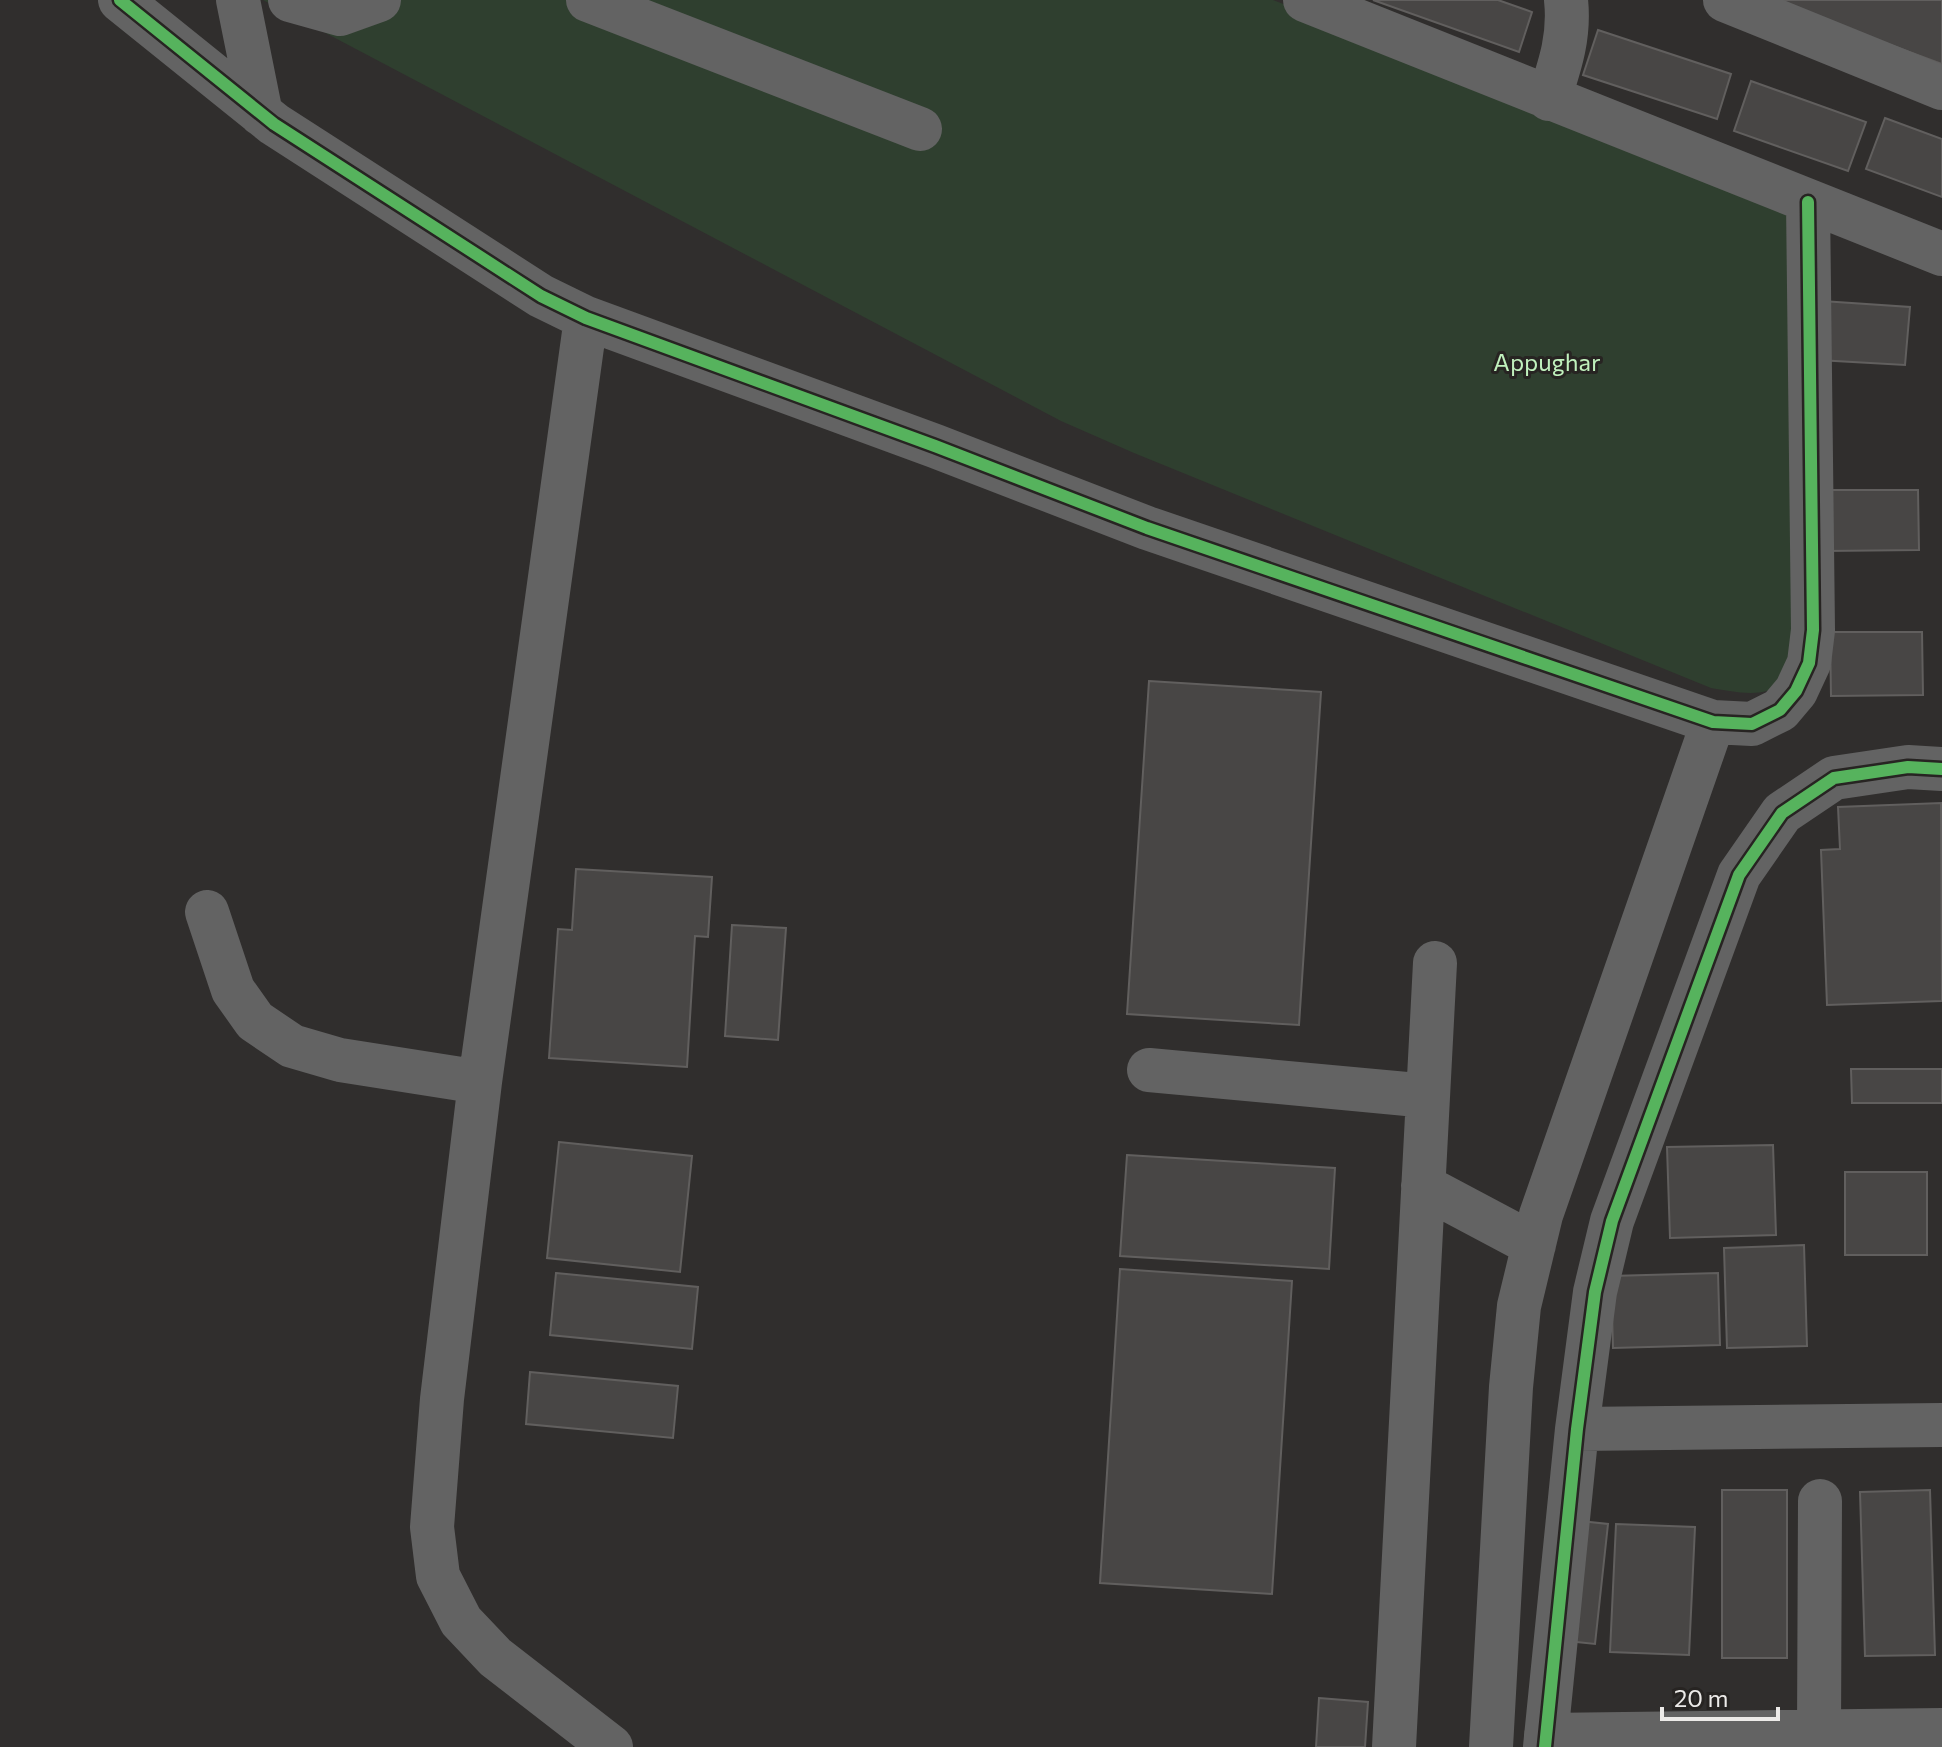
<svg xmlns="http://www.w3.org/2000/svg" width="1942" height="1747" font-family="Commissioner,sans-serif">
<style>
.green{fill:#2f3f2f}
.building{fill:#484645;stroke:#615f5e;stroke-width:2}
.lines{fill:none;stroke-linecap:round;stroke-linejoin:round}
.minor{stroke:#636363;stroke-width:44}
.cycleway-casing{stroke:#272422;stroke-width:17}
.cycleway{stroke:#56b35d;stroke-width:12}
.labels{text-anchor:middle;stroke-width:6;stroke-linejoin:round;paint-order:stroke}
.park-label{font-size:24px;fill:#c0f1bd;stroke:#272422}
</style>
<rect width="100%" height="100%" fill="#302e2d"/>
<path class="green" d="M 263,0 L 1273,0 L 1790,201 L 1794,638 C 1791,651 1789,665 1784,677 C 1772,702 1732,691 1711,688 L 1134,453 L 1061,421 Z"/>
<path class="building" d="M 1373,0 L 1498,0 L 1532,12 L 1519,52 Z
M 1770,0 L 1942,0 L 1942,64 Z
M 1598,30 L 1731,74 L 1717,119 L 1583,75 Z
M 1751,81 L 1866,122 L 1848,171 L 1734,131 Z
M 1885,118 L 1942,139 L 1942,197 L 1866,169 Z
M 1822,301 L 1910,307 L 1905,365 L 1818,360 Z
M 1825,490 L 1918,490 L 1919,550 L 1825,551 Z
M 1830,632 L 1922,632 L 1923,695 L 1831,696 Z
M 1149,681 L 1321,692 L 1299,1025 L 1127,1014 Z
M 1941,803 L 1942,1001 L 1827,1005 L 1821,850 L 1840,849 L 1838,807 Z
M 576,869 L 712,877 L 708,937 L 695,936 L 687,1067 L 549,1058 L 558,929 L 572,930 Z
M 732,925 L 786,928 L 778,1040 L 725,1036 Z
M 1851,1069 L 1942,1069 L 1942,1103 L 1852,1103 Z
M 559,1142 L 692,1156 L 680,1272 L 547,1258 Z
M 1773,1145 L 1776,1235 L 1670,1238 L 1667,1147 Z
M 1127,1155 L 1335,1168 L 1329,1269 L 1120,1256 Z
M 1845,1172 L 1927,1172 L 1927,1255 L 1845,1255 Z
M 1804,1245 L 1807,1346 L 1727,1348 L 1724,1248 Z
M 1120,1269 L 1292,1281 L 1272,1594 L 1100,1583 Z
M 556,1273 L 698,1287 L 692,1349 L 550,1335 Z
M 1718,1273 L 1720,1345 L 1613,1348 L 1611,1276 Z
M 530,1372 L 678,1386 L 673,1438 L 526,1424 Z
M 1722,1490 L 1787,1490 L 1787,1658 L 1722,1658 Z
M 1930,1490 L 1935,1655 L 1865,1656 L 1860,1492 Z
M 1571,1520 L 1608,1524 L 1595,1644 L 1558,1640 Z
M 1616,1524 L 1695,1527 L 1689,1655 L 1610,1652 Z
M 1319,1698 L 1368,1702 L 1365,1747 L 1316,1747 Z"/>
<g class="lines">
<path class="minor" d="M 120,0 L 274,124 L 541,296 L 586,318 L 935,446 L 1147,528 L 1713,722 L 1752,724 L 1780,710 L 1796,691 L 1809,663 L 1813,630 L 1808,202
M 238,0 L 261,114
M 290,0 L 340,14 L 379,0
M 588,0 L 920,129
M 1305,0 L 1942,254
M 1725,0 L 1942,88
M 1549,99 C 1560,65 1570,36 1566,0
M 586,318 L 480,1082 L 442,1399 L 432,1527 L 438,1576 L 461,1621 L 495,1657 L 611,1747
M 207,912 L 233,990 L 255,1021 L 292,1046 L 340,1060 L 480,1082
M 1149,1070 L 1428,1096
M 1423,1186 L 1534,1245
M 1577,1429 L 1942,1425
M 1819,1732 L 1820,1501
M 1546,1735 L 1942,1730
M 1394,1747 L 1435,963
M 1491,1747 L 1511,1387 L 1519,1306 L 1541,1215 L 1713,722
M 1545,1747 L 1577,1429 L 1595,1292 L 1612,1221 L 1739,875 L 1782,813 L 1834,778 L 1908,767 L 1942,769"/>
<defs>
<path id="cycleway" d="M 120,0 L 274,124 L 541,296 L 586,318 L 935,446 L 1147,528 L 1713,722 L 1752,724 L 1780,710 L 1796,691 L 1809,663 L 1813,630 L 1808,202
M 1545,1747 L 1577,1429 L 1595,1292 L 1612,1221 L 1739,875 L 1782,813 L 1834,778 L 1908,767 L 1942,769"/>
</defs>
<use href="#cycleway" class="cycleway-casing"/>
<use href="#cycleway" class="cycleway"/>
</g>
<g class="labels">
<g class="park-label">
<text x="1547" y="371">Appughar</text>
</g>
</g>
<path d="M1662 1707v12h116v-12" fill="none" stroke="#eceae8" stroke-width="4"/>
<text x="1674" y="1707" font-size="24" fill="#eceae8" stroke="#272422" stroke-width="6" paint-order="stroke">20 m</text>
</svg>
